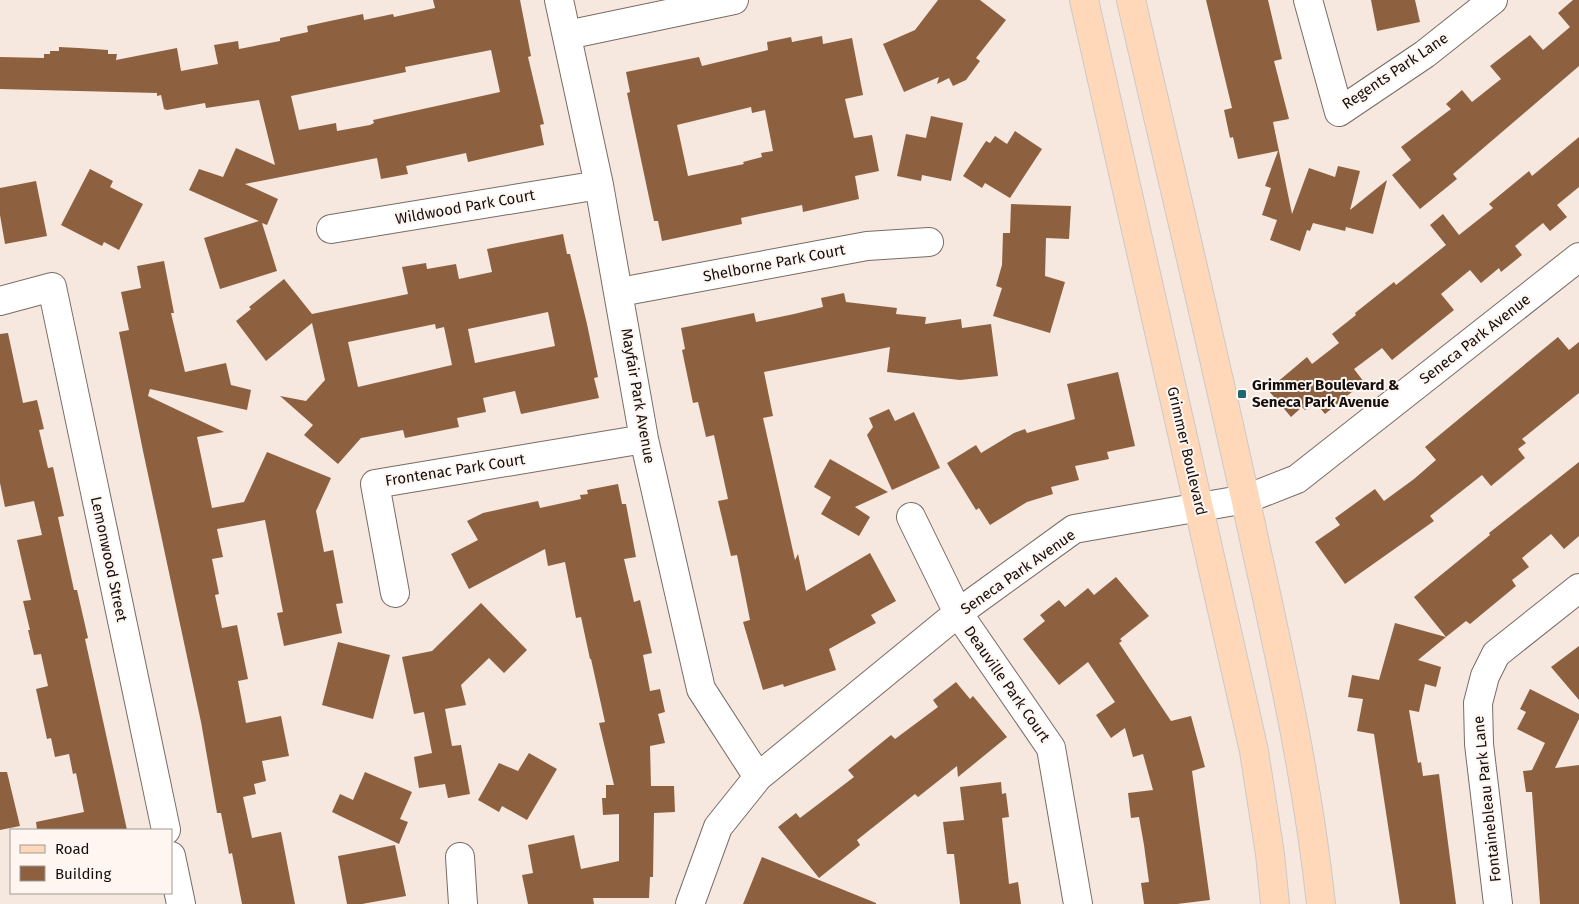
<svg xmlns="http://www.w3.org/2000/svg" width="1579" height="904" font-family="'Fira Sans',sans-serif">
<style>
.building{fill:#8d6140;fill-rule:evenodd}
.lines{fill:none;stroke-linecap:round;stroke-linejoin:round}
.minor-casing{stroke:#786c64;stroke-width:30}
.major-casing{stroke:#cbcaca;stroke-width:30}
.minor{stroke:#fff;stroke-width:28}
.major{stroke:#ffd7b9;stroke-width:28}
.poi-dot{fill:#1e6972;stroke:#fff6f1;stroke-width:2}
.labels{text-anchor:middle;stroke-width:4;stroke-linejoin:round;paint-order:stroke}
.street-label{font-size:15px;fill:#140f0c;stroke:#fff6f1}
.poi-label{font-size:15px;font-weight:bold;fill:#140f0c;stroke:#fff6f1;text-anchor:start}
</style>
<rect width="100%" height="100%" fill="#f6e8df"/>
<path class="building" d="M 433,0 L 520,0 L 531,56 L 528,57 L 544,124 L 540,125 L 544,145 L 468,162 L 466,153 L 406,166 L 408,174 L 381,179 L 377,158 L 245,184 L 278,199 L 267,225 L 262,223 L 277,271 L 220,289 L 204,238 L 259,221 L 189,190 L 199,169 L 223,177 L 236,148 L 275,165 L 259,100 L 206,108 L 205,103 L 167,110 L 164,109 L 161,95 L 157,96 L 157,93 L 0,89 L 0,57 L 44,58 L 44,54 L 50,54 L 50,51 L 59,51 L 59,47 L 79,48 L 108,50 L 108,54 L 117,54 L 116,60 L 177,48 L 181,71 L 218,64 L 214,45 L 238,41 L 239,49 L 280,41 L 280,38 L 308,32 L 307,26 L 330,21 L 363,14 L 364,20 L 393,14 L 394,17 L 435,8 ZM 491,50 L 500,92 L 373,120 L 374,123 L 370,125 L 337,131 L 336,123 L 299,130 L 291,96 L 406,72 L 405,67 Z
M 938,0 L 980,0 L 1006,20 L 976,58 L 980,61 L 966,80 L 953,86 L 949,78 L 937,84 L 939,77 L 904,92 L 883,44 L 915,30 Z
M 1206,0 L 1268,0 L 1282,59 L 1274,61 L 1289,119 L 1273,122 L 1292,214 L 1309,168 L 1335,177 L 1338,166 L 1360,171 L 1350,210 L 1387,180 L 1373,234 L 1346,227 L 1345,231 L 1313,223 L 1310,231 L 1307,230 L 1300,251 L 1270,240 L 1277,220 L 1262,215 L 1271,188 L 1265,186 L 1278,151 L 1238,159 L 1233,137 L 1230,138 L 1224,110 L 1232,108 Z
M 1371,0 L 1415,0 L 1420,22 L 1377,31 Z
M 1573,0 L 1579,0 L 1579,66 L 1453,174 L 1457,179 L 1420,209 L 1392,175 L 1411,160 L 1401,147 L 1451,109 L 1446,104 L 1462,90 L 1472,102 L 1501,79 L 1490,66 L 1530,35 L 1543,50 L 1570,27 L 1558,13 Z
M 822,36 L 823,44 L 852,38 L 863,95 L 845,99 L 854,138 L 872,135 L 879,171 L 855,176 L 859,199 L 803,212 L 802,205 L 741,218 L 742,224 L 662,241 L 658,221 L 654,221 L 640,155 L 627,93 L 630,92 L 626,72 L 699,57 L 702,66 L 768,50 L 767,42 L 791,37 L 792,42 ZM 751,107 L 752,113 L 765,110 L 773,151 L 761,153 L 762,157 L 743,162 L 744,164 L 688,176 L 677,125 Z
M 931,116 L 963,123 L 951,181 L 922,175 L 921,181 L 897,176 L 906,134 L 926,138 Z
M 1015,131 L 1042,149 L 1010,198 L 985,183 L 982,188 L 963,176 L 986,141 L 990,143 L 995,136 L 1007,144 Z
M 1579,137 L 1579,187 L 1557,205 L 1567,217 L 1550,231 L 1543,223 L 1515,246 L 1522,255 L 1501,272 L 1499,268 L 1481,283 L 1470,270 L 1441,294 L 1454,310 L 1392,360 L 1382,348 L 1354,369 L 1364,382 L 1325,414 L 1315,402 L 1305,410 L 1302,407 L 1291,417 L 1268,390 L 1307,357 L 1312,364 L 1339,343 L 1332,334 L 1356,315 L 1355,313 L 1394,282 L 1396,285 L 1446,245 L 1430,225 L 1443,214 L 1459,235 L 1493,208 L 1489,204 L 1529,171 L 1532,176 Z
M 90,169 L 113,181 L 110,187 L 143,204 L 119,250 L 104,242 L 102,246 L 61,225 Z
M 36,181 L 47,236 L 5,244 L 0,215 L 0,188 Z
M 1011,204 L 1071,206 L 1069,239 L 1046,238 L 1045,276 L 1065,282 L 1050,333 L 993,316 L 1002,288 L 996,286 L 1002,265 L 1003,233 L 1010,233 Z
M 563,234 L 567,254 L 570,254 L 587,324 L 598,377 L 594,378 L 599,398 L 521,414 L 515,391 L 483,398 L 486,412 L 457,418 L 459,427 L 405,438 L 403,430 L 361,438 L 338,464 L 304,435 L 313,425 L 280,396 L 306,401 L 325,380 L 312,323 L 266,361 L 236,321 L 251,309 L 249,307 L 284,279 L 312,314 L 408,294 L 402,267 L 426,263 L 427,269 L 456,264 L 459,279 L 492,272 L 487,249 ZM 548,312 L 555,346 L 475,363 L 468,329 ZM 435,324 L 436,329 L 444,327 L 452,365 L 358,387 L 348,342 Z
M 164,261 L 174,313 L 171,313 L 185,372 L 226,363 L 231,385 L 251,390 L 247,410 L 150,389 L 148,396 L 224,432 L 197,437 L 212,508 L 244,502 L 267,452 L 331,478 L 316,511 L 324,552 L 333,550 L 343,603 L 336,604 L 342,633 L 284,646 L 277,613 L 283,612 L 265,520 L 217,529 L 223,557 L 212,559 L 219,594 L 215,595 L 222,628 L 237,625 L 248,679 L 238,681 L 246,723 L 281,716 L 289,756 L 262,761 L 266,781 L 254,784 L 256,794 L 243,797 L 252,838 L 281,832 L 295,904 L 242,904 L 232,853 L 229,854 L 221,813 L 217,813 L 201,722 L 143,451 L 119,332 L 129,330 L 121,292 L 141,288 L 137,266 Z
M 844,293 L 846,302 L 897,308 L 896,314 L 926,317 L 925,324 L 961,319 L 962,328 L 991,324 L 998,376 L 960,380 L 887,372 L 890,347 L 764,372 L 773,416 L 763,418 L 795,560 L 798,554 L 806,591 L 870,553 L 896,601 L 871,615 L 876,623 L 829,649 L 836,670 L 784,687 L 783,684 L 763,690 L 743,622 L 750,620 L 737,555 L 731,556 L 718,501 L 728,499 L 714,435 L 706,437 L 698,402 L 693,403 L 682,350 L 685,349 L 681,328 L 754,313 L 756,322 L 794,314 L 823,307 L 821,298 Z
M 8,333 L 23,403 L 37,400 L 44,429 L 39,430 L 48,468 L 53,467 L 64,516 L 58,517 L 74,590 L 77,590 L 88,638 L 85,639 L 127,830 L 37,830 L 36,822 L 84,812 L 76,773 L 73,774 L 69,754 L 55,757 L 51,738 L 47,739 L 36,689 L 48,686 L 41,654 L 34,655 L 28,630 L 30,630 L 23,601 L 31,600 L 17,540 L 42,535 L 34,501 L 5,507 L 0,483 L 0,334 Z
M 1558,337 L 1569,350 L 1579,342 L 1579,393 L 1522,439 L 1526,443 L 1518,449 L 1525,458 L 1491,486 L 1482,475 L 1430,516 L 1434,521 L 1345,584 L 1315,542 L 1340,525 L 1335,518 L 1375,489 L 1384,501 L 1414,479 L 1436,460 L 1425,447 Z
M 1118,372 L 1135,446 L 1107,452 L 1109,459 L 1075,466 L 1079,480 L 1051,487 L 1053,494 L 1027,502 L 990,525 L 979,508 L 976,510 L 947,463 L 976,445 L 981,453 L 1014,433 L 1025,429 L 1027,433 L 1075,419 L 1067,384 Z
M 889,409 L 895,421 L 914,412 L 940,468 L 892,490 L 867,435 L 873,427 L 869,418 Z
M 830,459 L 888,492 L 855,507 L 870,517 L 859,536 L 821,514 L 831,497 L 814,487 Z
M 1579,462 L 1579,536 L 1564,549 L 1551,534 L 1522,558 L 1529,567 L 1512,580 L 1516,586 L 1470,624 L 1466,621 L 1446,637 L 1414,597 L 1490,535 L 1489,533 Z
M 618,484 L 622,504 L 626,504 L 636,557 L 624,559 L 634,602 L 640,600 L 652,653 L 643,655 L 650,691 L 660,689 L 665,712 L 658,714 L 665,743 L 650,746 L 651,786 L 674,786 L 675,812 L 654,813 L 653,877 L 650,877 L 649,898 L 593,898 L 594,904 L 528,904 L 522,875 L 533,873 L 528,845 L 574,835 L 581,869 L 619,861 L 619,814 L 603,815 L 602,798 L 606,798 L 606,785 L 614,785 L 599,723 L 605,722 L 591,659 L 590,659 L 581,617 L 576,618 L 565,562 L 548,566 L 545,549 L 469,589 L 451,554 L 478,540 L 467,521 L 483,513 L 538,501 L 540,508 L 581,499 L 580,495 L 588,494 L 587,490 Z
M 1116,577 L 1149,616 L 1120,639 L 1122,641 L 1119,643 L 1171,721 L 1191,716 L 1205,767 L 1192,771 L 1210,900 L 1177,904 L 1144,904 L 1141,883 L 1149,882 L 1144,845 L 1139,817 L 1131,818 L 1128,793 L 1153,790 L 1143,754 L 1133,757 L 1125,728 L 1111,738 L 1096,715 L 1115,702 L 1088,662 L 1059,685 L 1023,639 L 1045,621 L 1040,615 L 1059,600 L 1065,607 L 1088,588 L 1094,595 Z
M 481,603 L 527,650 L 504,673 L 489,658 L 461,685 L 466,705 L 445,709 L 452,746 L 461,745 L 470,794 L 448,798 L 445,784 L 419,788 L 414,757 L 432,753 L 424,712 L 414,714 L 402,657 L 432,651 Z
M 1395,623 L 1446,637 L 1418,660 L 1441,667 L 1436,687 L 1425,684 L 1419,712 L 1409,710 L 1418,763 L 1421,762 L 1423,776 L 1439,774 L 1456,904 L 1400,904 L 1374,734 L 1357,731 L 1363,699 L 1348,697 L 1352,675 L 1379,680 Z
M 338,642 L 390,655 L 373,719 L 322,705 Z
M 1579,646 L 1579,700 L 1551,667 Z
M 956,682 L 970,699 L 973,696 L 1007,737 L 958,777 L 957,766 L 918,797 L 915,794 L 857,840 L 860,845 L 819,878 L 778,827 L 796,813 L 800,818 L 854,777 L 848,770 L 891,735 L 895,739 L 938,707 L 933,700 Z
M 1530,689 L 1579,714 L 1579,719 L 1555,768 L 1579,765 L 1579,904 L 1540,904 L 1532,792 L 1526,792 L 1523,771 L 1532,770 L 1545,743 L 1517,729 L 1526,712 L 1520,709 Z
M 529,753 L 557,769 L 527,820 L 502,806 L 499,812 L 478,800 L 499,763 L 518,771 Z
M 0,772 L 7,772 L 20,826 L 0,830 Z
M 365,772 L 412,792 L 400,819 L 408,822 L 399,844 L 332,812 L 340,794 L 353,800 Z
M 1001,782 L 1002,794 L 1006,793 L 1009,817 L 1002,818 L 1009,884 L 1018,882 L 1021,904 L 960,904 L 954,854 L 947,854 L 943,822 L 964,820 L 960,787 Z
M 395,845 L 406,896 L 362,904 L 347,904 L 338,856 Z
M 762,857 L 876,903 L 876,904 L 743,904 Z"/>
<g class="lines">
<defs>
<path id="minor" d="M 559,0 L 599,185 L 644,439 L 701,689 L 758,777
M 1308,0 L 1339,112 L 1425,54 L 1493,0
M 567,35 L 734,0
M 331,229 L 599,185
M 620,292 L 867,246 L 929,242
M 0,301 L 52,287 L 166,830
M 911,517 L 958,613 L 1051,748 L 1078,904
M 395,593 L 375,484 L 644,439
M 171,856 L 181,904
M 460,857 L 463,904
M 690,904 L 718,827 L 758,777 L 958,613 L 1074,529 L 1246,499 L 1297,479 L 1579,257
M 1498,904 L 1479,744 L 1478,703 L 1485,676 L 1496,654 L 1579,588"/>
<path id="major" d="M 1084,0 L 1254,751 L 1270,854 L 1275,904
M 1131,0 C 1173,183 1217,365 1256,548 C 1282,666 1308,783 1321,904"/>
</defs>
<use href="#minor" class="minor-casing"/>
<use href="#major" class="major-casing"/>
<use href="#minor" class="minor"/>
<use href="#major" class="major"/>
</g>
<rect class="poi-dot" x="1237" y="389" width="10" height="10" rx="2.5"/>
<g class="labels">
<g class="street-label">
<text transform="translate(1395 71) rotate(-34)" y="5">Regents Park Lane</text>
<text transform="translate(465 207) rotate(-10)" y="5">Wildwood Park Court</text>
<text transform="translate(774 263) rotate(-11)" y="5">Shelborne Park Court</text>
<text transform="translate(1475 339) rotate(-38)" y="5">Seneca Park Avenue</text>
<text transform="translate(638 396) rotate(80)" y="5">Mayfair Park Avenue</text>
<text transform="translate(1187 451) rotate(77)" y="5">Grimmer Boulevard</text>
<text transform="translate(455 470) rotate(-9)" y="5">Frontenac Park Court</text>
<text transform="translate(109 559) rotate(78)" y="5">Lemonwood Street</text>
<text transform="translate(1018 572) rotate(-35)" y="5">Seneca Park Avenue</text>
<text transform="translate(1007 684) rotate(55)" y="5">Deauville Park Court</text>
<text transform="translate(1487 799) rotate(-96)" y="5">Fontainebleau Park Lane</text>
</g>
<g class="poi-label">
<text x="1252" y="390">Grimmer Boulevard &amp;<tspan x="1252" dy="17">Seneca Park Avenue</tspan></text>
</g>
</g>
<rect x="10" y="829" width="162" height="65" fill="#fff6f1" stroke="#a19a95"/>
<rect x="20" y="845" width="25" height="8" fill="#ffd7b9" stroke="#a19a95"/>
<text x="55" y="854" font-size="15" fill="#140f0c">Road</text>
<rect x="20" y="866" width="25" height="15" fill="#8d6140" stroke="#a19a95"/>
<text x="55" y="879" font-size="15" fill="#140f0c">Building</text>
</svg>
